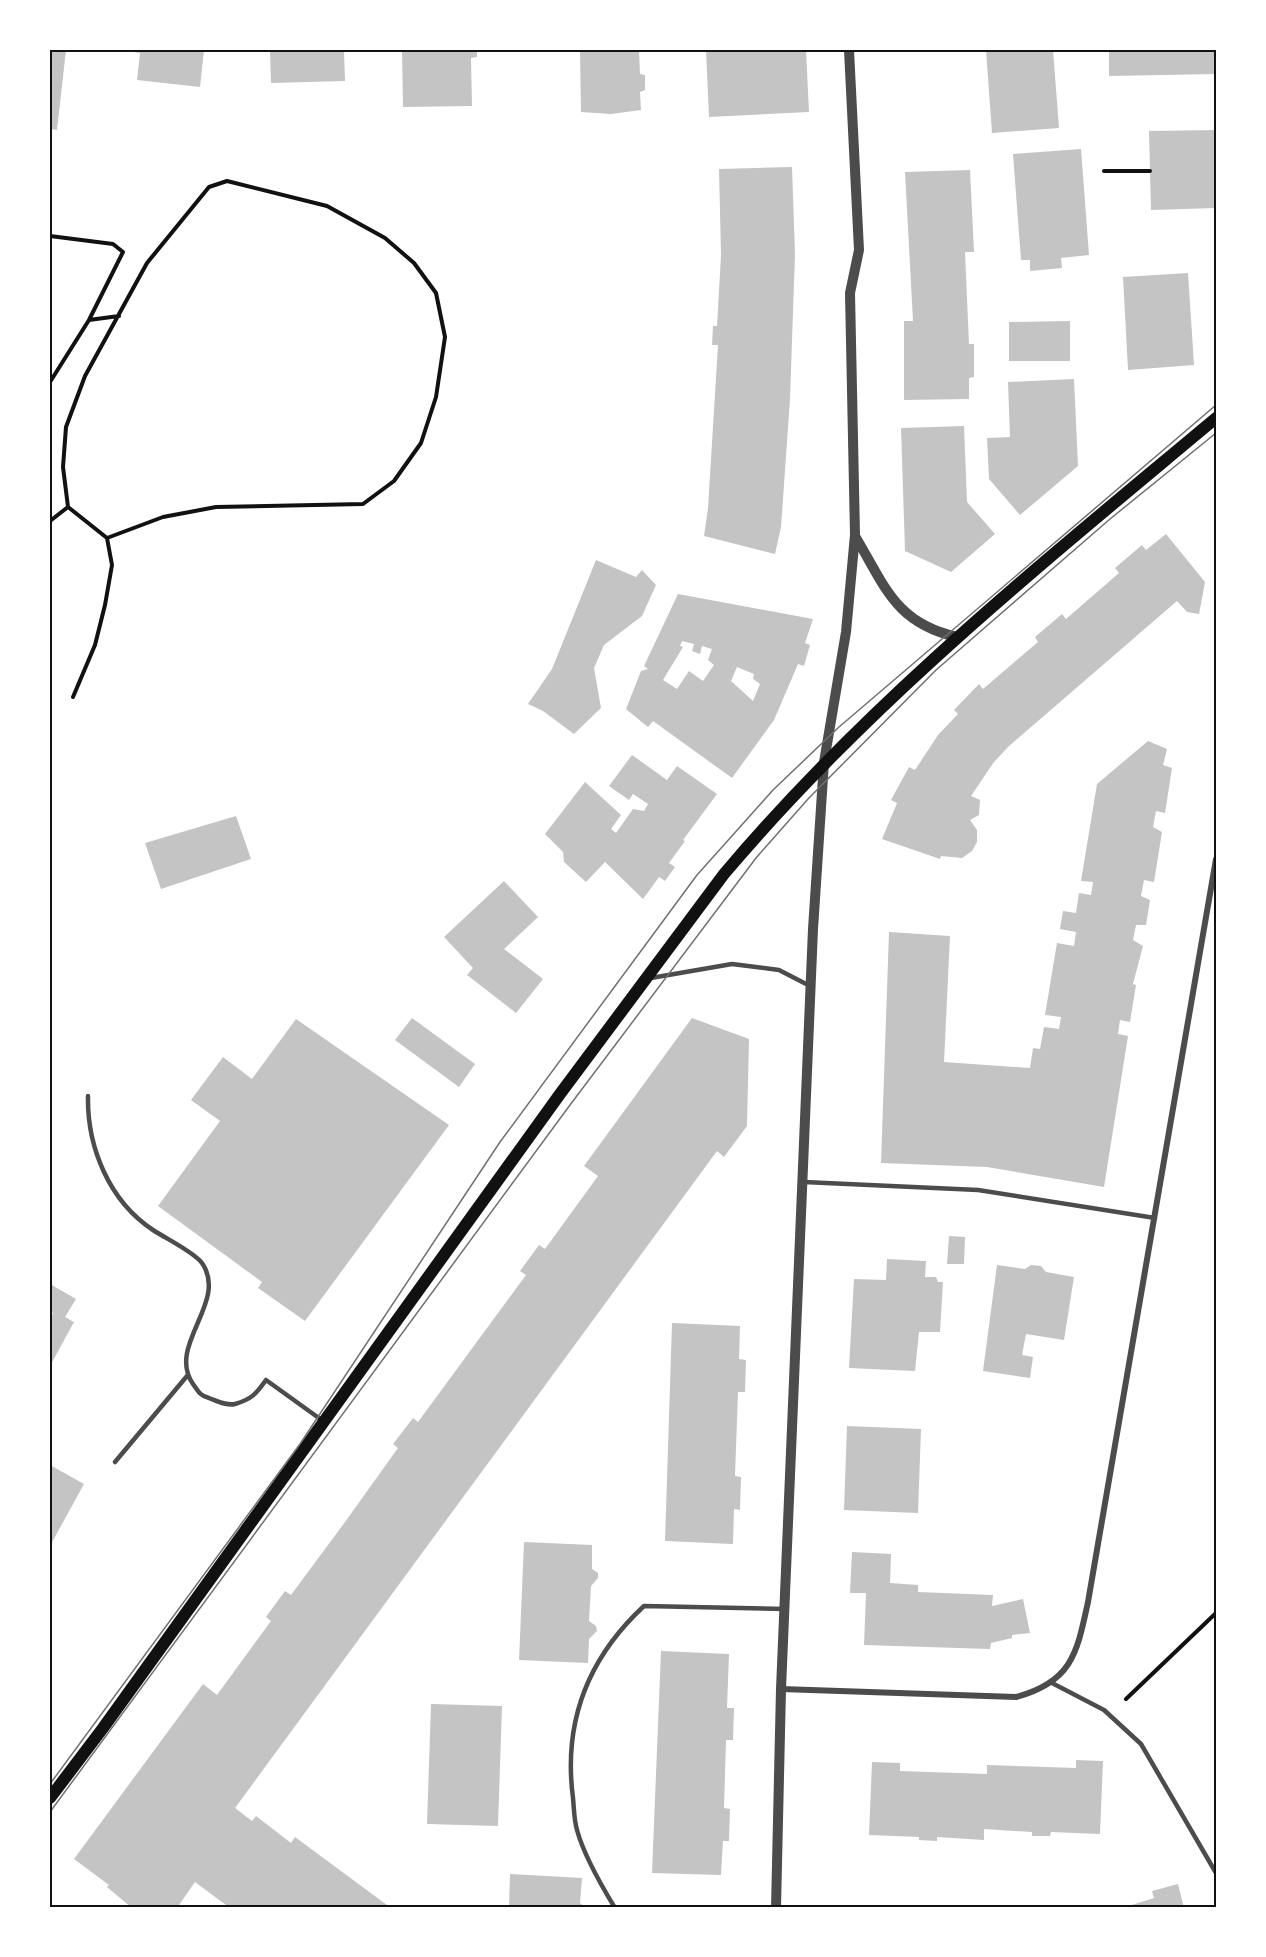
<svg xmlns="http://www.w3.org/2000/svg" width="1266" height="1957" font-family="Lora,serif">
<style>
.building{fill:#c4c4c4;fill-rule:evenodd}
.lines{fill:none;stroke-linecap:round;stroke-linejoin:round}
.path{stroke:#111;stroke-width:4}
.service{stroke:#4c4c4c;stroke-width:4.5}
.minor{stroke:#4c4c4c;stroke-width:6}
.tertiary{stroke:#4c4c4c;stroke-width:10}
.secondary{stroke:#111;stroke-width:12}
.tram{stroke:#707070;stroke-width:1.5}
.neatline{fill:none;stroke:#111;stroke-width:2}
</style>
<rect width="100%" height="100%" fill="#fff"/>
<path class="building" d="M 50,50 L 66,50 L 57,130 L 50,129 Z
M 135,50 L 204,50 L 200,87 L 137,80 L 140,53 L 134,52 Z
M 270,50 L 344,50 L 345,81 L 271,83 Z
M 402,50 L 477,50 L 477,57 L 471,58 L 472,106 L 403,107 Z
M 580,50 L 639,50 L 640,74 L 645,75 L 645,90 L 640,92 L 641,110 L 611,114 L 581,112 Z
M 706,50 L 806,50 L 809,112 L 709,117 Z
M 986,50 L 1053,50 L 1059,128 L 992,133 Z
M 1109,50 L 1216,50 L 1216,74 L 1109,76 Z
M 1216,130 L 1216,208 L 1151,210 L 1149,131 Z
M 1081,149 L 1089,255 L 1061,258 L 1062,268 L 1030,271 L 1030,260 L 1021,260 L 1013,154 Z
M 792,167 L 795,254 L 790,399 L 781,527 L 775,554 L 704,536 L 708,508 L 718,345 L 712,345 L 713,326 L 717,326 L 721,255 L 719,169 Z
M 970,170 L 974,252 L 965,252 L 969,344 L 974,344 L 974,377 L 969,378 L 969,399 L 904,400 L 904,321 L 913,321 L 905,172 Z
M 1188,273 L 1194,365 L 1128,370 L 1123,277 Z
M 1070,321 L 1070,361 L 1009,361 L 1009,322 Z
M 1074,379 L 1078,466 L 1020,515 L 989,479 L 987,438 L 1010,437 L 1008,382 Z
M 964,426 L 967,502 L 995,534 L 951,572 L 905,551 L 901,428 Z
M 1166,534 L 1205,582 L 1199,614 L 1187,612 L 1177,601 L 1009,746 L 994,762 L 971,796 L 980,800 L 979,815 L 970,820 L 977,830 L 977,842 L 972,851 L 962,858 L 941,856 L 940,859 L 882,839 L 897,803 L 891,800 L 909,767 L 915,770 L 938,735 L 958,714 L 954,710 L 979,684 L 983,689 L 1038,642 L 1035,637 L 1062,614 L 1066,619 L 1119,573 L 1115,568 L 1142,545 L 1146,550 Z
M 596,560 L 636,577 L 642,570 L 656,585 L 642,616 L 604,645 L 594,668 L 601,708 L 574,734 L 543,711 L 528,704 L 552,669 Z
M 678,594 L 813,619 L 805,643 L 810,645 L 804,666 L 798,664 L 774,720 L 732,778 L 653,721 L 648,727 L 626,709 L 641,671 L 648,669 L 644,666 ZM 682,641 L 694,644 L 692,651 L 700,654 L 702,646 L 712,649 L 708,660 L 714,665 L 703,681 L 689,671 L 677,689 L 663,680 L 683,647 L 680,646 ZM 737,667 L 754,674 L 753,679 L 760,684 L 753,701 L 731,681 Z
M 1148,741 L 1167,749 L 1163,765 L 1172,768 L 1165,813 L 1156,811 L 1153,827 L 1162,832 L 1154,882 L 1144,880 L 1141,896 L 1150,900 L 1146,925 L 1136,925 L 1133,940 L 1143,946 L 1133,984 L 1136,985 L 1130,1022 L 1120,1020 L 1118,1034 L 1128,1036 L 1104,1187 L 987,1167 L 881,1163 L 889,932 L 950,936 L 944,1062 L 1030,1068 L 1033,1048 L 1040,1049 L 1044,1027 L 1059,1029 L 1061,1017 L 1045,1015 L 1057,943 L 1074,946 L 1076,932 L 1060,929 L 1063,911 L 1076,913 L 1079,893 L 1091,895 L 1093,882 L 1081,881 L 1097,784 Z
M 632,755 L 667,780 L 677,766 L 717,794 L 683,840 L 685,841 L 669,863 L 675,867 L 665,881 L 659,877 L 643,899 L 605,862 L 586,882 L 564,862 L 563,852 L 545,834 L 585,782 L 621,815 L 611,829 L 616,833 L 633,809 L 644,811 L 648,804 L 633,794 L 629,800 L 609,786 Z
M 236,816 L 251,859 L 161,889 L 145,843 Z
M 504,881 L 538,917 L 504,949 L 543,979 L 516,1013 L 467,975 L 473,968 L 444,937 Z
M 412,1018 L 475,1064 L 459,1087 L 395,1040 Z
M 692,1018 L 749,1039 L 747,1126 L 724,1157 L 717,1151 L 235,1808 L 252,1821 L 256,1816 L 291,1843 L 295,1837 L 391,1908 L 230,1908 L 195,1882 L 177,1908 L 132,1908 L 107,1887 L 109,1885 L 74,1859 L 203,1684 L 217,1695 L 271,1621 L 266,1617 L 285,1591 L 291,1595 L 345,1522 L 398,1448 L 393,1444 L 413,1418 L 418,1422 L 526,1275 L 520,1271 L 539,1245 L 545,1249 L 598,1176 L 584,1166 Z
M 296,1019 L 449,1125 L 305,1321 L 258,1288 L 262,1282 L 158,1206 L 220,1121 L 191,1100 L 223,1057 L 252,1079 Z
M 949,1236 L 965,1237 L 964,1264 L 947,1264 Z
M 887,1259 L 926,1261 L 925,1277 L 936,1277 L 938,1282 L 943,1282 L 940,1332 L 919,1332 L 915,1371 L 849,1368 L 854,1279 L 886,1280 Z
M 997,1265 L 1025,1269 L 1031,1265 L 1041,1266 L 1046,1272 L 1074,1277 L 1064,1340 L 1026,1334 L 1022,1355 L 1033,1357 L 1030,1378 L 983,1371 Z
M 50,1284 L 76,1299 L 65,1317 L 74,1322 L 50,1366 L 50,1319 L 53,1313 L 50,1311 Z
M 672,1323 L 740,1326 L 739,1359 L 746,1360 L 745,1392 L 738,1392 L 735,1476 L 741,1477 L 740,1510 L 734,1509 L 733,1544 L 665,1541 Z
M 847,1426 L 921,1429 L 918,1513 L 844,1510 Z
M 50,1465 L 84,1484 L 50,1546 Z
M 524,1542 L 592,1545 L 592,1569 L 598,1573 L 598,1578 L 591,1586 L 589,1621 L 596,1626 L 597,1631 L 589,1639 L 588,1663 L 519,1660 Z
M 852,1552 L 891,1554 L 890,1583 L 918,1585 L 918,1592 L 993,1595 L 992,1606 L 1023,1599 L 1030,1633 L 1012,1635 L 1012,1638 L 991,1643 L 990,1649 L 864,1645 L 866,1593 L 850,1593 Z
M 661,1651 L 729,1654 L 727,1708 L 734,1708 L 733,1740 L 726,1740 L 724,1808 L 730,1809 L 729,1841 L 723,1841 L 721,1875 L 652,1873 Z
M 431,1704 L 502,1706 L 498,1826 L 427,1824 Z
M 1076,1760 L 1103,1761 L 1100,1834 L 1051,1832 L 1050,1836 L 1032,1836 L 1032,1832 L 984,1829 L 984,1840 L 937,1837 L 937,1841 L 919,1840 L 919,1837 L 869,1835 L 872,1762 L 900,1763 L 900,1771 L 987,1774 L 987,1765 L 1076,1768 Z
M 510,1874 L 582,1878 L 580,1903 L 586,1908 L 509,1908 Z
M 1178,1884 L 1184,1908 L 1122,1908 L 1154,1898 L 1152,1891 Z"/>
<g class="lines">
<path class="path" d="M 1104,171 L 1150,171
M 50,236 L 113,244 L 123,252 L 89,320 L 50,382
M 89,320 L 119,316
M 50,521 L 68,507
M 73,697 L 95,645 L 105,605 L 112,565 L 107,538 L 68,507 L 63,467 L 66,427 L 85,376 L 147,263 L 209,187 L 227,181 L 327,206 L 385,238 L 414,263 L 436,293 L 445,337 L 436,397 L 421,443 L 394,481 L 363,504 L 216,507 L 163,517 L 107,538
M 1126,1699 L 1216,1613"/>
<path class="service" d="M 651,978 L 732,964 L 779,970 L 810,986
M 88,1096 C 87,1147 109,1201 153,1230 C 165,1238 194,1252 202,1263 C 229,1302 166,1345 193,1384 C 198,1391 200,1396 209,1398 C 217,1401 227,1406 235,1404 C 252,1399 256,1394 266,1380 L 323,1421
M 804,1182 L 978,1190 L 1155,1218
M 115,1462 L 187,1376
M 1052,1683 L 1104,1710 L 1141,1744 L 1216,1873
M 615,1908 C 601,1885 584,1856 577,1830 C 574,1820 574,1808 573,1798 C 563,1722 588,1658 644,1606 L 785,1609"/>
<path class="minor" d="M 781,1689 L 1016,1697 C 1072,1682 1077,1653 1088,1602 L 1216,859"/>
<path class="tertiary" d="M 855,536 C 885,586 895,623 957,637
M 776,1908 L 781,1689 L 813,929 L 824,762 L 846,632 L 855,535 L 850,293 L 859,250 L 849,50"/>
<path class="secondary" d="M 50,1798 L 103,1728 L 560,1094 L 724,874 C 869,702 1044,562 1216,418"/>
<path class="tram" d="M 50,1784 L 300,1444 L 500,1142 L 697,875 L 773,790 L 839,727 L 1216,405
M 50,1812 L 570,1105 L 756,858 L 808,799 L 936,670 L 1110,519 L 1216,433"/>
</g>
<rect width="1266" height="1957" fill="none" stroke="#ffffff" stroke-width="102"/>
<rect x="51" y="51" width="1164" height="1855" class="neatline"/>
</svg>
